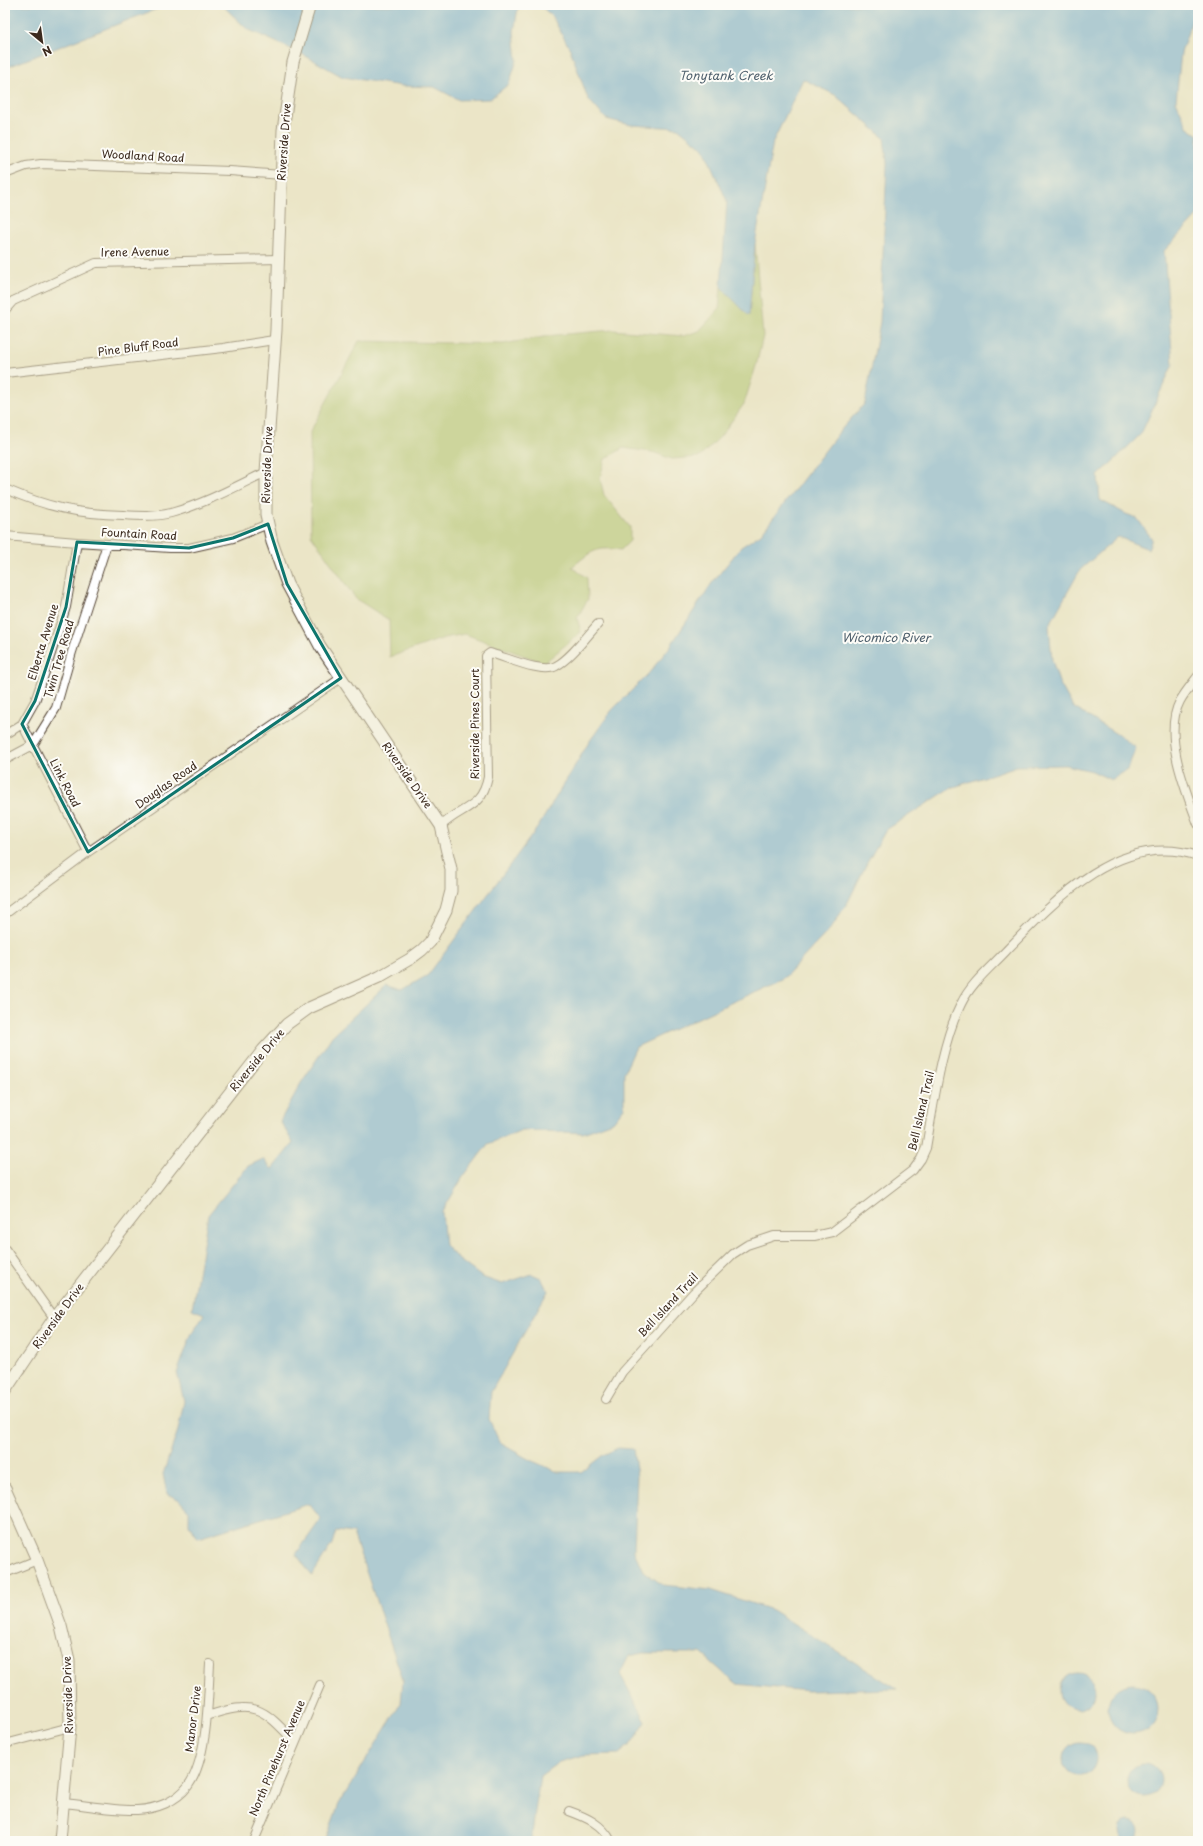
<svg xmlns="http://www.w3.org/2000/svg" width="1203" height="1846" font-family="'Playpen Sans',sans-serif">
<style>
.green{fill:#a8c167;stroke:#727642}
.water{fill:#69acde;stroke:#526b7e}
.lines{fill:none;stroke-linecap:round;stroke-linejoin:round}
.minor-casing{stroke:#554637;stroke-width:10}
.tertiary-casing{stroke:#554637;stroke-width:13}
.minor{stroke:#fff;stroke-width:8}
.tertiary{stroke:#fff;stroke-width:11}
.marked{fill:none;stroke:#0f766e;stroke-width:3;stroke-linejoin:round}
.labels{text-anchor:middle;stroke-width:4;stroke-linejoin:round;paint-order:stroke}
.street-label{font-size:11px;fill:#3b2a1e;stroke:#fdfcf7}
.water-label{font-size:12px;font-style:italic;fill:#4d5e6b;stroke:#fdfcf7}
</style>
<rect width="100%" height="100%" fill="#fdfcf7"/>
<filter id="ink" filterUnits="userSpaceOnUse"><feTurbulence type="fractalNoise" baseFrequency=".025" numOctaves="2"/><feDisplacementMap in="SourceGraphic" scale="8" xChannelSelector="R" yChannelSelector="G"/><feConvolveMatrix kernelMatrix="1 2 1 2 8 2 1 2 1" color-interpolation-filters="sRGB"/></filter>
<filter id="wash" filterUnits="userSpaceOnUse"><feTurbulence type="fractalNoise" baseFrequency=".012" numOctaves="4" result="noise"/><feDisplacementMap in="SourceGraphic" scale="16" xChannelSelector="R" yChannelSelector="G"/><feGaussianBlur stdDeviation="0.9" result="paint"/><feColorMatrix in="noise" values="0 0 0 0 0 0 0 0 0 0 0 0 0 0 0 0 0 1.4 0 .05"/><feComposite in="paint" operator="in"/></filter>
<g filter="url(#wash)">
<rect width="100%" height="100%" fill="#ebe5c7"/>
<path class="green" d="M 755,244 L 763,336 L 756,366 L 744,404 L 720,437 L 700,457 L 672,459 L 652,452 L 623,448 L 605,459 L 600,478 L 604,495 L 630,527 L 630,541 L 621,550 C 595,546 591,552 572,567 L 587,578 L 588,599 L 577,618 L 581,632 L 544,663 L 465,634 L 444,638 L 390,657 L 389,620 L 356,599 L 311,535 L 310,432 L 359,341 L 503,344 L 555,335 L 613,330 L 683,336 L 699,331 L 719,309 L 721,287 L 749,315 Z"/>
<path class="water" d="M 5,5 L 167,5 L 5,68 Z
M 222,5 L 528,5 L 518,8 L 514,32 L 517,60 L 509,84 L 490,99 L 459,100 L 434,87 L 402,86 L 343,77 L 302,54 L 247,29 Z
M 540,5 L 1197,5 L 1181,53 L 1176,101 L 1188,128 L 1198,135 L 1198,215 L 1164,251 L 1173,364 L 1141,434 L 1098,476 L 1100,500 L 1126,514 L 1137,518 L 1152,539 L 1148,549 L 1118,537 L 1080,570 L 1066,595 L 1049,626 L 1052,660 L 1059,682 L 1073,707 L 1123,738 L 1136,748 L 1127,770 L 1111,780 L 1092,771 L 1065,765 L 1017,766 L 951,788 L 886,830 L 867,863 L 848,902 L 831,928 L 784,978 L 636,1047 L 624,1073 L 624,1108 L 613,1122 L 583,1133 L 522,1130 L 488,1144 L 463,1177 L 442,1212 L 445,1245 L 458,1259 L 482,1277 L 502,1284 L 532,1274 L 541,1278 L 548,1291 L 491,1392 L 489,1419 L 500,1443 L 530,1460 L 558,1472 L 581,1472 L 603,1455 L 618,1448 L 633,1449 L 637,1476 L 634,1551 L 643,1571 L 663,1585 L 711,1590 L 772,1610 L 897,1689 L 808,1691 L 736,1684 L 701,1653 L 644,1653 L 629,1656 L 620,1674 L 646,1721 L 631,1744 L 619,1754 L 584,1755 L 559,1762 L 540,1776 L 531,1841 L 325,1841 L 339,1804 L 401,1703 L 403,1680 L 353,1533 L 336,1531 L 332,1544 L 312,1576 L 296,1554 L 321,1519 L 309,1504 L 198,1538 L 189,1525 L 189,1511 L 178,1499 L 167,1494 L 163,1474 L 178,1430 L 184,1401 L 177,1373 L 191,1335 L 204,1314 L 192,1309 L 208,1215 L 248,1166 L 263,1159 L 272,1169 L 293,1143 L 280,1121 L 301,1083 L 332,1036 L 387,985 L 402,990 L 428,975 L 538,827 L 589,742 L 612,710 L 649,673 L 669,648 L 712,583 L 741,547 L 761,534 L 840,431 L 865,403 L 880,322 L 887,163 L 884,138 L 835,95 L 803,79 L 773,142 L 755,244 L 749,316 L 721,287 L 727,201 L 704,149 L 678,128 L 631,125 L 606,119 L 588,99 L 570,49 L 553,18 Z
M1059 1691a18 18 0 1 1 36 0a18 18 0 1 1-36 0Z
M1108 1709a25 25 0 1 1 50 0a25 25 0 1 1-50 0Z
M 1198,1721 L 1198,1751 C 1193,1741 1193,1732 1198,1721 Z
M1063 1759a17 17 0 1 1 34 0a17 17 0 1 1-34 0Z
M1127 1780a17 17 0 1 1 34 0a17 17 0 1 1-34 0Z
M 1198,1787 L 1198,1816 C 1189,1808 1190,1796 1198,1787 Z
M1119 1831a10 10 0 1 1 20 0a10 10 0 1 1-20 0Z"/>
</g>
<g filter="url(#ink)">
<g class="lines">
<defs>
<path id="minor" d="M 5,174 L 26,166 L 41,164 L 230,171 L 282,175
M 5,310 L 13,301 L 96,263 L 278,259
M 5,373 L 223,348 L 274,340
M 5,489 C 47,507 77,514 123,515 C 139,516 155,517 171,513 C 204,504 235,487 266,472
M 5,536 L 77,542 L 170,548 L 189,548 L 233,538 L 268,524
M 1198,676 C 1192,684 1185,692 1180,701 C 1162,735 1186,791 1198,824
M 22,724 L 88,852
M 5,735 L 22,724 L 35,701 L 45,672 L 66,607 L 77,542
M 5,760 L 33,745 L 56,708 L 72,652 L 107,544
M 441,826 C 462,806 482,809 488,777 L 486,656 L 490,653 L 493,654 C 508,658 543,674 556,666 C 571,658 586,637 598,624
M 5,914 L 88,852 L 341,678
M 5,1249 L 54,1318
M 606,1399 L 622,1372 L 694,1292 L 733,1254 L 747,1245 L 774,1236 L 814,1236 L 832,1232 L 913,1170 L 921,1159 L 926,1148 C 934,1103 941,1044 961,1004 C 971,983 991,967 1006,951 C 1055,900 1120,830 1198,856
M 5,1573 L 37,1560
M 207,1716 C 255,1700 262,1707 295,1742
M 5,1744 L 70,1727
M 64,1803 C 85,1805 116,1811 137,1810 C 156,1809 176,1802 188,1786 C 208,1759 208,1697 210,1664
M 569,1811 C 586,1817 602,1824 611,1841
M 254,1841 L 320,1685"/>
<path id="tertiary" d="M 5,1391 L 54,1318 L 263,1050 L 287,1024 L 309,1008 L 379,977 L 410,959 L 422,950 L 430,942 L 446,910 L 451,891 L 451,869 L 441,826 L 320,646 L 287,584 L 272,542 L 266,515 L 266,472 L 276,330 L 283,130 L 293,62 L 310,5
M 5,1488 L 37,1560 L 61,1626 L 69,1660 L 70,1727 L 60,1841"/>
</defs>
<use href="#minor" class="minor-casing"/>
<use href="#tertiary" class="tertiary-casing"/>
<use href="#minor" class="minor"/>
<use href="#tertiary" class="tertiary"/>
</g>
</g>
<path d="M0 0H1203V1846H0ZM 268,524 L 287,584 L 341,678 L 88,852 L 22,724 L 35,701 L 66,607 L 77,542 L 189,548 L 233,538 Z" fill="#ebe5c7" fill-opacity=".55" fill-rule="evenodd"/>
<path class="marked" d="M 268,524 L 287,584 L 341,678 L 88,852 L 22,724 L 35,701 L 66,607 L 77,542 L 189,548 L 233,538 Z"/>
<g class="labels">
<g class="street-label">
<text transform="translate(284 142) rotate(-86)" y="4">Riverside Drive</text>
<text transform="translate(143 156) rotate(3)" y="4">Woodland Road</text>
<text transform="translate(135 252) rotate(-1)" y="4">Irene Avenue</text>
<text transform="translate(138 347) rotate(-7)" y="4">Pine Bluff Road</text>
<text transform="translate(267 465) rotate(-88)" y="4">Riverside Drive</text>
<text transform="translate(139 534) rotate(3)" y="4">Fountain Road</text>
<text transform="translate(43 642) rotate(-73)" y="4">Elberta Avenue</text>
<text transform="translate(59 659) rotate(-74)" y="4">Twin Tree Road</text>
<text transform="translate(475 724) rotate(-90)" y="4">Riverside Pines Court</text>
<text transform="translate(407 775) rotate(55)" y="4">Riverside Drive</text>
<text transform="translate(65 783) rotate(63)" y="4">Link Road</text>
<text transform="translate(166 785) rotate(-35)" y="4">Douglas Road</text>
<text transform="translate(257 1060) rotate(-50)" y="4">Riverside Drive</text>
<text transform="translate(921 1111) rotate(-77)" y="4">Bell Island Trail</text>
<text transform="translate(668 1305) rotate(-47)" y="4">Bell Island Trail</text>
<text transform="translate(58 1316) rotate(-54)" y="4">Riverside Drive</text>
<text transform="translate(68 1695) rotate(-92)" y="4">Riverside Drive</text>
<text transform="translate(193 1719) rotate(-83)" y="4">Manor Drive</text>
<text transform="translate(277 1758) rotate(-67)" y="4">North Pinehurst Avenue</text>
</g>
<g class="water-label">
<text x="726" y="80">Tonytank Creek</text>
<text x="886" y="642">Wicomico River</text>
</g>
</g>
<rect width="1203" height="1846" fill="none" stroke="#fdfcf7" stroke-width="20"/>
<g transform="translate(42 42) rotate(151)" stroke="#fdfcf7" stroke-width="3" paint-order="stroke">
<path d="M0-3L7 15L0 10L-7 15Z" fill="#3b2a1e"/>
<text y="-6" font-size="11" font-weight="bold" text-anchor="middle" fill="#3b2a1e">N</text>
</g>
</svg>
